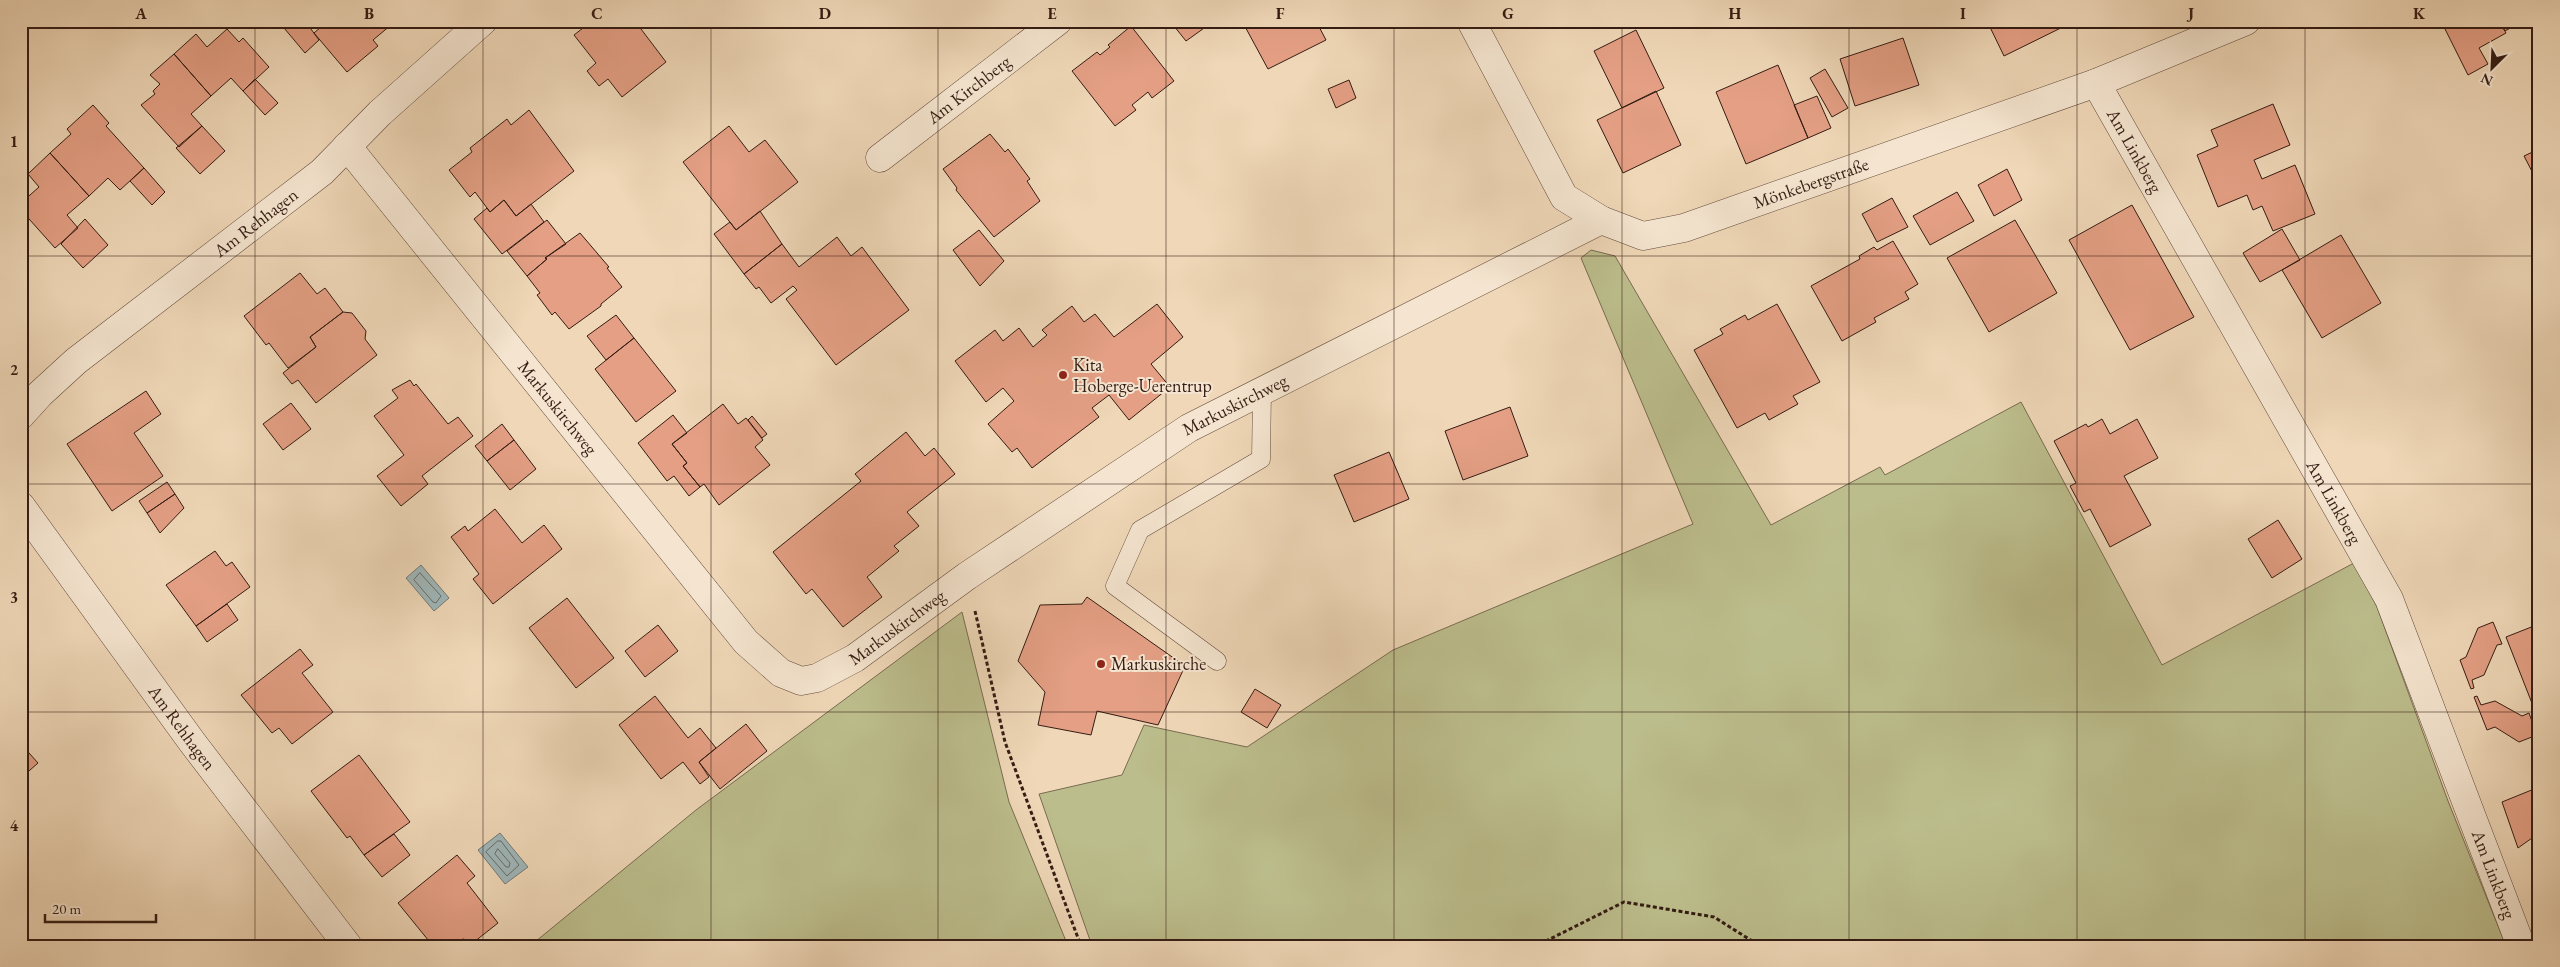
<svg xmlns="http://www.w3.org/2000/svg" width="2560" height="967" font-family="'EB Garamond',serif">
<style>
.green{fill:#bcbd8c;stroke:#786c50}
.water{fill:#9fb7ba;stroke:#747977}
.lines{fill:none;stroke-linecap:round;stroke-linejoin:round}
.shore{stroke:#6a6a66;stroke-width:1}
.building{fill:#e49f84;stroke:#341c13}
.lane-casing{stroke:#634b3c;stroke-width:19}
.street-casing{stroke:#634b3c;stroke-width:29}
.path{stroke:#341c13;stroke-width:3;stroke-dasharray:4 2.5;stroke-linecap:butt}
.lane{stroke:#f5e5d0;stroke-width:18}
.street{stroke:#f5e5d0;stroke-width:28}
.grid{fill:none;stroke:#341c13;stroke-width:1;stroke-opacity:0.55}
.poi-dot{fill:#8f2418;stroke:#f5e5d0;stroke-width:2}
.labels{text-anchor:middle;stroke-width:4;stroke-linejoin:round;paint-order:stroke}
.street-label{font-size:18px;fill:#341c13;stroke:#f5e5d0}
.poi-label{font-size:18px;fill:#341c13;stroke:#f5e5d0;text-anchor:start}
.neatline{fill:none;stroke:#341c13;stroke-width:2}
.grid-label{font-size:16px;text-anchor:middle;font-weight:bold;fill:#341c13}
</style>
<rect width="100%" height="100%" fill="#efd7b7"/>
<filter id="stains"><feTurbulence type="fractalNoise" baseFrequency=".004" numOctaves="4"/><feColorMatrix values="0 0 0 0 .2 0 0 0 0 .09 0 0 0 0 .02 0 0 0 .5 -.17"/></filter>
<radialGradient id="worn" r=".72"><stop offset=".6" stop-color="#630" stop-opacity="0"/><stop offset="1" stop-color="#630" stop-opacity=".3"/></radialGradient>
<path class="green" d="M 1591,250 L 1615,256 L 1771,525 L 1880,467 L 1885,475 L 2021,402 L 2162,665 L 2354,563 L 2377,607 L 2448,801 L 2506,946 L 1092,946 L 1039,794 L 1122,775 L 1144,725 L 1247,747 L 1393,650 L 1693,524 L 1581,258 Z
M 962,612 L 1009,802 L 1068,946 L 530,946 L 696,810 Z"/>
<path class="water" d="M 421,565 L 449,598 L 434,611 L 406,578 Z
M 500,833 L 528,867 L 505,884 L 478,850 Z"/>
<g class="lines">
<path class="shore" d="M 420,573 L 441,596 L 436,603 L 433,602 L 414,580 Z
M 498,841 L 501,841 L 519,865 L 507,876 L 486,852 Z
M 498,849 L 510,863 L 509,867 L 506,867 L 495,854 Z"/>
</g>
<path class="building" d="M 305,21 L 319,40 L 305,53 L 279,22 Z
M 328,21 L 388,21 L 391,25 L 373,40 L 378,46 L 347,72 L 314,33 Z
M 592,21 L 651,21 L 641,29 L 666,62 L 622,97 L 608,79 L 599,86 L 587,71 L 596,63 L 574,35 Z
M 1170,21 L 1214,21 L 1186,41 Z
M 1242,21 L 1316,21 L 1326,40 L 1268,69 Z
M 1987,21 L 2075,21 L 2004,56 Z
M 2441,21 L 2499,21 L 2506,33 L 2479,48 L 2488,64 L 2468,75 Z
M 2499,21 L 2523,21 L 2505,31 Z
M 1131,26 L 1174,81 L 1152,98 L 1148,92 L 1132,105 L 1136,110 L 1115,126 L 1072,71 L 1097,52 L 1100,55 L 1110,47 L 1108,45 Z
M 227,29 L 239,42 L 243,38 L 269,67 L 243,91 L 231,78 L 211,96 L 174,54 L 196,34 L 207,47 Z
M 1636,30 L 1664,88 L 1622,108 L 1594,51 Z
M 1903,38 L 1919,85 L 1855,106 L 1840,59 Z
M 174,54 L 211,96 L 191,114 L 202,126 L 179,147 L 141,105 L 155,94 L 153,91 L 160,84 L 150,75 Z
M 1778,65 L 1808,138 L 1746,164 L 1716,92 Z
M 1825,69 L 1848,108 L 1832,117 L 1810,78 Z
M 255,79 L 278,103 L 265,115 L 243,91 Z
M 1349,80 L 1356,98 L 1336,108 L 1328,89 Z
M 1656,91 L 1681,145 L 1623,173 L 1597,120 Z
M 1817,96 L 1831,128 L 1808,138 L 1794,105 Z
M 2273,104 L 2290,145 L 2254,160 L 2262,179 L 2295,165 L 2315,214 L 2273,231 L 2262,206 L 2253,210 L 2247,195 L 2218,207 L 2197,155 L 2218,146 L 2211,130 Z
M 93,105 L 109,123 L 106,126 L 144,168 L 120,190 L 108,178 L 89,196 L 50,153 L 71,134 L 67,129 Z
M 529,110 L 574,171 L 516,216 L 504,200 L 490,212 L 475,192 L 470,197 L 449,170 L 472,152 L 470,148 L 507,119 L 511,125 Z
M 202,126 L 225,151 L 200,174 L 176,148 Z
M 729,126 L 749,152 L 765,140 L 798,182 L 736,230 L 683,162 Z
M 990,134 L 1005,152 L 1008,149 L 1030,179 L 1027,181 L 1040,201 L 994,237 L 956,190 L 957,188 L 943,169 Z
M 2539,149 L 2539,185 L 2524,156 Z
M 50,153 L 89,196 L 67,215 L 78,228 L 55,248 L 21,210 L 21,203 L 39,187 L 28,174 Z
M 144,168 L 165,192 L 152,205 L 130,181 Z
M 2007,169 L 2022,200 L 1994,216 L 1978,185 Z
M 1957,192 L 1974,221 L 1930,245 L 1913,216 Z
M 1892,198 L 1908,227 L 1877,242 L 1862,214 Z
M 504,200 L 516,216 L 531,204 L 544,222 L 502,254 L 474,219 L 487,208 L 490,212 Z
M 2132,205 L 2194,317 L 2130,350 L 2069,240 Z
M 760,211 L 782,244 L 744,274 L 714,234 L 730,222 L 736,230 Z
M 85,219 L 108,245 L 83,268 L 61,244 Z
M 547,220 L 566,244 L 545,258 L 547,259 L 527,276 L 507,251 Z
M 2015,220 L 2057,293 L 1989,332 L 1947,258 Z
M 2282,229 L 2300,260 L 2260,282 L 2243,253 Z
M 979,230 L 1004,261 L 980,286 L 953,250 Z
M 580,233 L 609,267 L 607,268 L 622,287 L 601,304 L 601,306 L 569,329 L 555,312 L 552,315 L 537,295 L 540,293 L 527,276 L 547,259 L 545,258 Z
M 2341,235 L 2381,303 L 2322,338 L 2282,270 Z
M 837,237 L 851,256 L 862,247 L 909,310 L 836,365 L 786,299 L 797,290 L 793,286 L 771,303 L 759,287 L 756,289 L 744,274 L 782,244 L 799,267 Z
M 1893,241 L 1918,284 L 1905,292 L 1909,299 L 1874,318 L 1876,322 L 1842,341 L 1811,286 L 1860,259 L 1859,256 L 1874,247 L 1877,250 Z
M 300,273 L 317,294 L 325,288 L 343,312 L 310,337 L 316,347 L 288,368 L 269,343 L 266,345 L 244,316 Z
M 1157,304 L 1183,337 L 1151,364 L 1170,387 L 1129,420 L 1109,395 L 1092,408 L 1099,417 L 1032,468 L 1017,448 L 1012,452 L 988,424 L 1014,401 L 1003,388 L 986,402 L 955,361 L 995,330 L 1003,341 L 1019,328 L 1033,347 L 1047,335 L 1042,330 L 1072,306 L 1084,322 L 1095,314 L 1114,337 Z
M 1777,304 L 1820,382 L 1793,396 L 1798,404 L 1769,420 L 1765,413 L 1737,428 L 1694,350 L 1723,334 L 1720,329 L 1745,315 L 1748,320 Z
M 343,312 L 352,313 L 366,331 L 365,339 L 377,355 L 316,403 L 298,380 L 292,384 L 283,373 L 316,347 L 310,337 Z
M 616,315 L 634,338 L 606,360 L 587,336 Z
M 634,338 L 676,391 L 636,422 L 595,369 Z
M 410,380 L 414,386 L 416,384 L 448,424 L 458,417 L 473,436 L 422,476 L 428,484 L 401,506 L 377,476 L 404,455 L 374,416 L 398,398 L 392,390 Z
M 146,391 L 161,414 L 134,433 L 163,476 L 112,511 L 67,444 Z
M 291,403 L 311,429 L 283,450 L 263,424 Z
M 723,404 L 738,424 L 746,418 L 763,440 L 755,447 L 770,465 L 719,505 L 704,484 L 700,487 L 683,466 L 687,463 L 672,444 Z
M 1510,407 L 1528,456 L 1463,480 L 1445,431 Z
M 673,415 L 687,433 L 672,444 L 687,463 L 683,466 L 700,487 L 689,496 L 674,476 L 667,481 L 638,443 Z
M 752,416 L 767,434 L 762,438 L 748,420 Z
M 2102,419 L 2110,434 L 2137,419 L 2158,458 L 2124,476 L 2151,525 L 2110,547 L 2090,509 L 2084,512 L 2070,486 L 2076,483 L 2054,441 L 2086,424 L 2088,427 Z
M 502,424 L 514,440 L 487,461 L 475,446 Z
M 906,432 L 925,456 L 934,448 L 955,474 L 907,512 L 919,526 L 894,546 L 899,551 L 867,577 L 882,597 L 843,627 L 812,589 L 806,594 L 773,552 L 861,481 L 855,474 Z
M 514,440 L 536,469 L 510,490 L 487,461 Z
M 1389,452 L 1409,499 L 1354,522 L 1334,475 Z
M 167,482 L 175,494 L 147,513 L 139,501 Z
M 175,494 L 184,508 L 160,533 L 147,513 Z
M 495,509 L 522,543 L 544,525 L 562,549 L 493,604 L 473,579 L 479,574 L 451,537 L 465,526 L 468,531 Z
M 2278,520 L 2302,559 L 2272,578 L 2248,539 Z
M 215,551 L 226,566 L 232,562 L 250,587 L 196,626 L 166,585 Z
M 1087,597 L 1185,666 L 1158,725 L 1097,711 L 1091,735 L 1038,725 L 1045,692 L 1018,661 L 1040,605 L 1082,604 Z
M 567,598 L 614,658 L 576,688 L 529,628 Z
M 227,604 L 238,620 L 207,642 L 196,626 Z
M 2493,622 L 2502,644 L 2497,645 L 2484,675 L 2472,680 L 2474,688 L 2471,689 L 2460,660 L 2466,657 L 2478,628 Z
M 2539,624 L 2539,715 L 2537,716 L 2506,637 Z
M 658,625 L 678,651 L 645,677 L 625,651 Z
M 300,649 L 313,665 L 302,673 L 333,712 L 292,744 L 279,728 L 272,733 L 241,695 Z
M 1255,689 L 1281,705 L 1267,728 L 1241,712 Z
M 655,696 L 688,738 L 700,728 L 716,748 L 699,762 L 709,777 L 700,784 L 683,762 L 661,779 L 619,725 Z
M 2477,696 L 2481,705 L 2495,701 L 2522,716 L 2529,713 L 2537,735 L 2519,742 L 2495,727 L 2487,730 L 2474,697 Z
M 746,724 L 767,751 L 720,789 L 699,762 Z
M 21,744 L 38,763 L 21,778 Z
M 359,755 L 410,822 L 364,855 L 350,836 L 347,838 L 311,791 Z
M 2539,787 L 2539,833 L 2518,848 L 2502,802 Z
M 394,834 L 410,855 L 382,877 L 364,855 Z
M 457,855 L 475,876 L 467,883 L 498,923 L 474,942 L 463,939 L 455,946 L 433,946 L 398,903 Z
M 463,939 L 469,946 L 455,946 Z"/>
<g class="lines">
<defs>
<path id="lane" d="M 1217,661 L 1115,586 L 1140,530 L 1261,459 L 1262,391"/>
<g id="street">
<path id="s1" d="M 1471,21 L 1564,197 L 1601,220 L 1643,236 L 1684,228 L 2096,83 L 2246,21"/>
<path id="s2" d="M 2096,83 L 2389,599 L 2521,946"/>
<path id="s3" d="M 347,146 L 746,642 L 781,673 L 801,681 L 817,678 L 855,658 L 967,576 L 1189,428 L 1601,220"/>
<path id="s4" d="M 880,158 L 1058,21"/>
<path id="s5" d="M 21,415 L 40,394 L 76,361 L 322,172 L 380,113 L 483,21"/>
<path id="s6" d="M 21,506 L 192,742 L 348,946"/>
</g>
</defs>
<use href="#lane" class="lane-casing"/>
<use href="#street" class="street-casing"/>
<path class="path" d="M 975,611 L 1005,742 L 1081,946
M 1541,946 L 1546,941 L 1624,902 L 1714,917 L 1760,946"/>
<use href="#lane" class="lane"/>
<use href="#street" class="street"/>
</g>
<path class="grid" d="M 255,21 L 255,946M 483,21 L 483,946M 711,21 L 711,946M 938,21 L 938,946M 1166,21 L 1166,946M 1394,21 L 1394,946M 1622,21 L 1622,946M 1849,21 L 1849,946M 2077,21 L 2077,946M 2305,21 L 2305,946M 21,256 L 2539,256M 21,484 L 2539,484M 21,712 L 2539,712"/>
<g class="poi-dot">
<circle cx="1063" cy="375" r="5"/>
<circle cx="1101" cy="664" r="5"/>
</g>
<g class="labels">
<g class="street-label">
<text dy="6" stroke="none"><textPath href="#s4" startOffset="112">Am Kirchberg</textPath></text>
<text dy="6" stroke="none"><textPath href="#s2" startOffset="78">Am Linkberg</textPath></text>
<text dy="6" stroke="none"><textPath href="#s1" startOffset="464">Mönkebergstraße</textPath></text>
<text dy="6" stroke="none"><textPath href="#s5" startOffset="304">Am Rehhagen</textPath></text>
<text dy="6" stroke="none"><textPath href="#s3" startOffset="1221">Markuskirchweg</textPath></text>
<text dy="6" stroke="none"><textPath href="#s3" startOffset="336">Markuskirchweg</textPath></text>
<text dy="6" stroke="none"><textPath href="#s2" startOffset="482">Am Linkberg</textPath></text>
<text dy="6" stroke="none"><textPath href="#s3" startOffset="816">Markuskirchweg</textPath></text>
<text dy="6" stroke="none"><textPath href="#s6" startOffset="274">Am Rehhagen</textPath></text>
<text dy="6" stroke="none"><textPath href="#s2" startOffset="888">Am Linkberg</textPath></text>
</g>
<g class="poi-label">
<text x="1073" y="371">Kita<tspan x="1073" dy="21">Hoberge-Uerentrup</tspan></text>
<text x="1111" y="670">Markuskirche</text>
</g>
</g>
<rect width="2560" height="967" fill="none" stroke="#efd7b7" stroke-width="55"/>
<g transform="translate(2492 68) rotate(204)" stroke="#f5e5d0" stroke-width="4" paint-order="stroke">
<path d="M0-4L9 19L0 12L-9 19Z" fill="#341c13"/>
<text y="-8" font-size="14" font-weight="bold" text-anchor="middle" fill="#341c13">N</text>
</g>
<path d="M45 914v8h111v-8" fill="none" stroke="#341c13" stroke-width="2.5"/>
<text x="52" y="914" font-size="15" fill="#341c13" stroke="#f5e5d0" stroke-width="4" paint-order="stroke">20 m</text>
<rect x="28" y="28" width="2504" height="912" class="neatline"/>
<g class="grid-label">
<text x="141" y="19">A</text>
<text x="369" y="19">B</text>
<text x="597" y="19">C</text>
<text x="825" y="19">D</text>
<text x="1052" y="19">E</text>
<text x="1280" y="19">F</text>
<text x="1508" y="19">G</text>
<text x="1735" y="19">H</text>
<text x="1963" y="19">I</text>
<text x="2191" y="19">J</text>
<text x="2419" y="19">K</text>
<text x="14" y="147">1</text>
<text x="14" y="375">2</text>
<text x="14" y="603">3</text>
<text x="14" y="831">4</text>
</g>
<rect width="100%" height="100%" filter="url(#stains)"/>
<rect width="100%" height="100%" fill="url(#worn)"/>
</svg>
